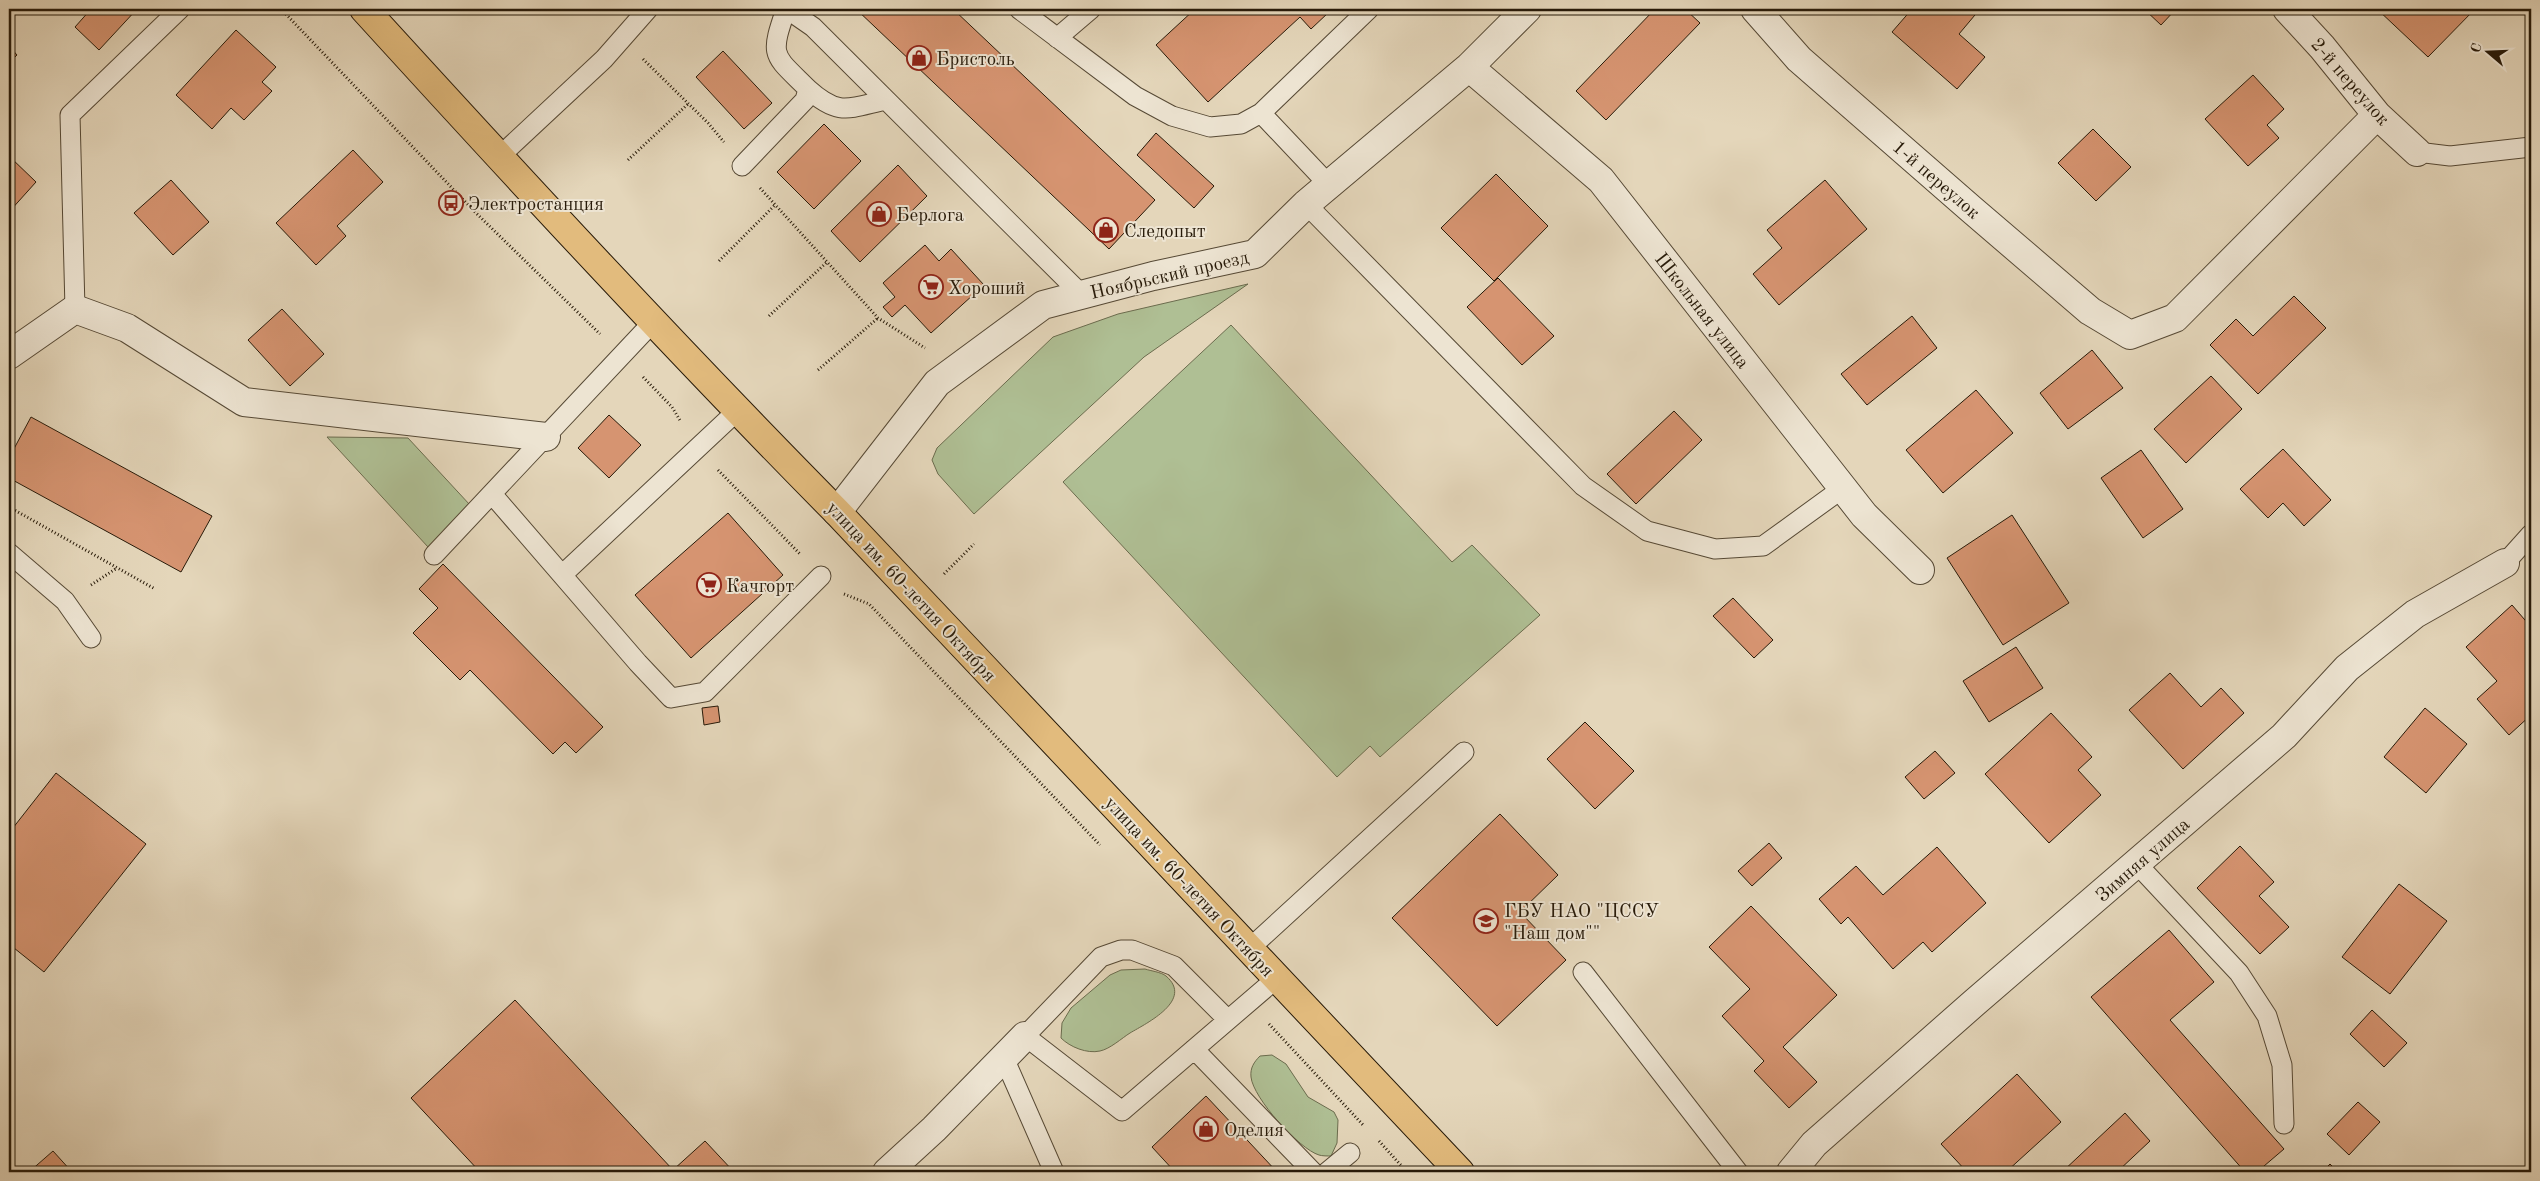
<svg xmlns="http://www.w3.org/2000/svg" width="2540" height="1181" font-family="'Old Standard TT',serif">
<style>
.green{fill:#afbf94;stroke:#6b6c4e}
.building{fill:#d69471;stroke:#271a09}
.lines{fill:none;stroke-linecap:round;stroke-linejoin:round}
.service-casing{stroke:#564935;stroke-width:21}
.minor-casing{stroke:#564935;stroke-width:30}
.primary-casing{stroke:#271a09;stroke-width:30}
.path{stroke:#271a09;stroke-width:3;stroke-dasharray:1 2.5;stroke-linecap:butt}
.service{stroke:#ede4d2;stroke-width:19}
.minor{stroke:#ede4d2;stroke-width:28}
.primary{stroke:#e2bb7d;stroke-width:28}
.labels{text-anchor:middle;stroke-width:4;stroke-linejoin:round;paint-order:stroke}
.poi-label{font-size:19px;fill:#271a09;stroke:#ede4d2;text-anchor:start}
.street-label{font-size:19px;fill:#271a09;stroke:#ede4d2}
</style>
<rect width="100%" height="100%" fill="#e4d6ba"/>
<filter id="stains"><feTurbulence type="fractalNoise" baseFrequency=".004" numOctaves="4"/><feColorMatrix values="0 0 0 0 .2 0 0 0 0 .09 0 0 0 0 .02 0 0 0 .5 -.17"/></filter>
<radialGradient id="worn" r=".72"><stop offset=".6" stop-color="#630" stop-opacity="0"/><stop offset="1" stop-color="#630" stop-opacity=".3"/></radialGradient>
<path class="green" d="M 1248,284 L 1144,357 L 974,514 L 938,474 L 932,460 L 937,448 L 1053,337 L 1118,314 Z
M 1231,325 L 1452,562 L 1472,545 L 1540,615 L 1380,757 L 1370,746 L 1337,777 L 1063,482 Z
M 327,437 L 408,438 L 470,505 L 428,547 Z
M 1145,969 C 1151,971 1161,972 1166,976 C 1194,1000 1147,1023 1130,1033 C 1122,1038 1110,1049 1100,1051 C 1087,1054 1070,1047 1061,1038 L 1062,1023 L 1071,1008 L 1110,975 L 1121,970 Z
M 1272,1055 L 1286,1064 L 1308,1097 L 1334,1112 L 1338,1120 L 1337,1143 L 1331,1156 C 1328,1156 1322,1156 1319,1155 C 1299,1149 1253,1098 1251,1077 C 1250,1068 1254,1062 1260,1056 Z"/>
<path class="building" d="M 91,9 L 137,9 L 99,50 L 75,27 Z
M 856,9 L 953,9 L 1155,200 L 1109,249 Z
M 1195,9 L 1326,9 L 1329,12 L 1311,29 L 1300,17 L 1208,102 L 1156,45 Z
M 1655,9 L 1685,9 L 1700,23 L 1606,120 L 1576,91 Z
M 1912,9 L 1980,9 L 1959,34 L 1985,57 L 1957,89 L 1892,32 Z
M 2144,9 L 2176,9 L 2161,25 Z
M 2377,9 L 2475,9 L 2428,57 Z
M 236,30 L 276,67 L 262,82 L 272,91 L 244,120 L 231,108 L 212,129 L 176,95 Z
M 9,46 L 17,55 L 9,63 Z
M 723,51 L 772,103 L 744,129 L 696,77 Z
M 2253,75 L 2284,109 L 2267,125 L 2279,138 L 2248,166 L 2205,119 Z
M 824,124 L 861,161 L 814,209 L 777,172 Z
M 2093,129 L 2131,167 L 2096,201 L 2058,163 Z
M 1156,133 L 1214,186 L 1194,208 L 1137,155 Z
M 353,150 L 383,182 L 337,226 L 346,236 L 316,265 L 276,223 Z
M 9,156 L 36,182 L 9,212 Z
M 898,165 L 927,196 L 860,262 L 831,231 Z
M 1496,174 L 1548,226 L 1494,281 L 1441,228 Z
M 171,180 L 209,222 L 173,255 L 134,213 Z
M 1825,180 L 1867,229 L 1779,305 L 1753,274 L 1782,248 L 1767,230 Z
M 925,245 L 939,261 L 951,249 L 984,285 L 931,333 L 905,305 L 892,317 L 883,307 L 895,297 L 883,283 Z
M 1498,278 L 1554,336 L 1522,365 L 1467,307 Z
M 2294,296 L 2326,328 L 2258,394 L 2210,345 L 2236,319 L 2253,336 Z
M 282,309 L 324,354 L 290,386 L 248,340 Z
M 1912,316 L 1937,348 L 1867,405 L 1841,374 Z
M 2092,350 L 2123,388 L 2068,429 L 2040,393 Z
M 2211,376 L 2242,409 L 2186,463 L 2154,429 Z
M 1976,390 L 2013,433 L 1943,493 L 1906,450 Z
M 1674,411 L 1702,440 L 1636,504 L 1607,474 Z
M 609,415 L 641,445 L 609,478 L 578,448 Z
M 31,417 L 212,516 L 181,572 L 9,478 L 9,458 Z
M 2283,449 L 2331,500 L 2304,526 L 2283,503 L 2268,518 L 2240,489 Z
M 2141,450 L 2183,509 L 2143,538 L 2101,478 Z
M 728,513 L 783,575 L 691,658 L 635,595 Z
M 2012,515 L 2069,603 L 2003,645 L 1947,558 Z
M 443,564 L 603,727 L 576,753 L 565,742 L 553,754 L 470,670 L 460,680 L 413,633 L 438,608 L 419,589 Z
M 1733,598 L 1773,640 L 1754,658 L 1713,616 Z
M 2512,605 L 2531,627 L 2531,715 L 2509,735 L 2477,699 L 2497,681 L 2466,647 Z
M 2016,647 L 2043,688 L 1989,722 L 1963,681 Z
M 2170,673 L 2201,707 L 2221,688 L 2244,713 L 2183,769 L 2129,710 Z
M 718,706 L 720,722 L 704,725 L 702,708 Z
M 2425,708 L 2467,744 L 2426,793 L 2384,757 Z
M 2051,713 L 2092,757 L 2078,770 L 2101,795 L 2049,843 L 1985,774 Z
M 1585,722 L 1634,771 L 1595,809 L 1547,759 Z
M 1935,751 L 1955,773 L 1924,799 L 1905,777 Z
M 56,773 L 146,844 L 44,972 L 9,944 L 9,833 Z
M 1500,814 L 1558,875 L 1520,912 L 1566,960 L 1497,1026 L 1392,918 Z
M 1769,843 L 1782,858 L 1752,886 L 1738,871 Z
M 2240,846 L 2274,882 L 2259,896 L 2289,927 L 2260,954 L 2197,888 Z
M 1937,847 L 1986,903 L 1932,952 L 1923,942 L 1893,969 L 1848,917 L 1841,924 L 1819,899 L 1856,866 L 1883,895 Z
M 2399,884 L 2447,921 L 2390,994 L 2342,957 Z
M 1751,906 L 1837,995 L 1783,1047 L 1817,1082 L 1789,1108 L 1754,1071 L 1764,1061 L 1722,1016 L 1750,989 L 1709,947 Z
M 2169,930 L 2214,982 L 2170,1020 L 2284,1149 L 2257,1172 L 2245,1172 L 2091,997 Z
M 515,1000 L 673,1170 L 705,1141 L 734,1172 L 480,1172 L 411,1098 Z
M 2372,1010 L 2407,1043 L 2384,1067 L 2350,1034 Z
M 2017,1074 L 2061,1122 L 2006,1172 L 1967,1172 L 1941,1144 Z
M 1206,1096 L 1277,1172 L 1175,1172 L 1152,1147 Z
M 2358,1102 L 2380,1122 L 2349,1155 L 2327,1134 Z
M 2125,1113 L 2150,1141 L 2117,1172 L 2062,1172 Z
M 53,1151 L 72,1172 L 29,1172 Z
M 2330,1164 L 2338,1172 L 2322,1172 Z"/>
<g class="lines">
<defs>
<path id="service" d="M 787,9 L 813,27 L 1081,294
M 1019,9 L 1135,96 L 1172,116 L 1210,127 L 1241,124 L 1261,113 L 1329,185
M 1057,38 L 1091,9
M 808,89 C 839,117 849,108 886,100
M 1261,113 L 1369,9
M 2417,152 L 2450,156 L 2531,147
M 499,157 L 604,59 L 648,9
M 742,166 L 805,100 L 808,89 C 773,54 769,58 786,9
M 1306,204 L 1583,486 L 1647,531 L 1715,549 L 1763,546 L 1843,488
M 75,309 L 70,115 L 180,9
M 492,494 L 638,663 L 671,698 L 705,692 L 821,576
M 9,553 L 65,601 L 91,638
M 434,555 L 654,321
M 2505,563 L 2531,534
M 562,575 L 737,411
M 2136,863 L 2239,973 L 2267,1016 L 2282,1065 L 2284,1124
M 1249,949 L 1464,752
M 1583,972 L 1738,1172
M 1228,1020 L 1174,966 L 1132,950 L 1121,950 L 1101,957 L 1025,1036 L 1122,1111 L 1277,978
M 1194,1049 L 1313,1172
M 1004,1058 L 1054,1172
M 1327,1172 L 1350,1153"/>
<path id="minor" d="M 1755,9 L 1799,59 L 1971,209 L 2090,311 L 2130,335 L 2175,318 L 2377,115
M 2287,9 L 2322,47 L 2377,115 L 2417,152
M 1469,67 L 1601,180 L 1864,515 L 1920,570
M 9,355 L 75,309 L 127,328 L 244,402 L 546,437
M 837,512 L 937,383 L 1043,305 L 1153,276 L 1255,254 L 1306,204 L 1469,67 L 1527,9
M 887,1172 L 934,1129 L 1025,1036
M 1791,1172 L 1814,1144 L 1974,1003 L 2284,736 L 2347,668 L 2415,614 L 2505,563"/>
<path id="primary" d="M 364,9 C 519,179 675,348 837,512 L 1460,1172"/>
</defs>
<use href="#service" class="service-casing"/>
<use href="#minor" class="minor-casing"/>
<use href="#primary" class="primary-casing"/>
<path class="path" d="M 281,9 L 474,211 L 600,334
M 643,59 L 708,123 L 724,142
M 628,160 L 689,103
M 760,188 L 878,318 L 925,348
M 719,261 L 775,205
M 769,316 L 827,262
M 818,370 L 878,318
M 643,377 L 672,407 L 681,422
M 718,470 L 801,555
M 9,507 L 155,589
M 944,574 L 974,544
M 91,585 L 117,568
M 844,594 L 869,604 L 1100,845
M 1269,1024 L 1364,1126
M 1379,1141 L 1407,1172"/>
<use href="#service" class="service"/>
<use href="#minor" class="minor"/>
<use href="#primary" class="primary"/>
</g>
<defs>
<symbol id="shop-ring" viewBox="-11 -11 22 22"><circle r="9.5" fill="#ede4d2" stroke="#8f2418" stroke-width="1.5"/><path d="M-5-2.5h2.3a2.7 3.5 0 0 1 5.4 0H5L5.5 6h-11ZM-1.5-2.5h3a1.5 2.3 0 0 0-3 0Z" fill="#8f2418"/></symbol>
<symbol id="bus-ring" viewBox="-11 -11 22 22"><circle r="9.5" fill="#ede4d2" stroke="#8f2418" stroke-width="1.5"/><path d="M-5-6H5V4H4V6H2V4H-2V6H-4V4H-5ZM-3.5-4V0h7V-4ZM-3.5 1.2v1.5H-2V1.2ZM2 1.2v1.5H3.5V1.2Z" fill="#8f2418"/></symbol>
<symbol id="supermarket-ring" viewBox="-11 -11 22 22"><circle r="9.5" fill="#ede4d2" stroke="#8f2418" stroke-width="1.5"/><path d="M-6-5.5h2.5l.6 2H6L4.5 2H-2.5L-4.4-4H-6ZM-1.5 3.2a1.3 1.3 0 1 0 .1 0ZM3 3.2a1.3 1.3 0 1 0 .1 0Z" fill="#8f2418"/></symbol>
<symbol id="school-ring" viewBox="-11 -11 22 22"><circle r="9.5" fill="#ede4d2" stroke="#8f2418" stroke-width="1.5"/><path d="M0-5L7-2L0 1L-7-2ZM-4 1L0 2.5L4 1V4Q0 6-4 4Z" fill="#8f2418"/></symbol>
</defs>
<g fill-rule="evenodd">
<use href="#shop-ring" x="905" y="44" width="28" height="28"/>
<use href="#bus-ring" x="437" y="189" width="28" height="28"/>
<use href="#shop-ring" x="865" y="200" width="28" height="28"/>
<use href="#shop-ring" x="1092" y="216" width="28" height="28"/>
<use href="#supermarket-ring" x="917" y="273" width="28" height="28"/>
<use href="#supermarket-ring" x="695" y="571" width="28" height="28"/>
<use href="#school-ring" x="1472" y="907" width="28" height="28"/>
<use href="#shop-ring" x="1192" y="1115" width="28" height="28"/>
</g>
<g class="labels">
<g class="poi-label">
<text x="936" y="65">Бристоль</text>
<text x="468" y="210">Электростанция</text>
<text x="896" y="221">Берлога</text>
<text x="1124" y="237">Следопыт</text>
<text x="948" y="294">Хороший</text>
<text x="726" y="592">Качгорт</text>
<text x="1504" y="917">ГБУ НАО "ЦССУ<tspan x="1504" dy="22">"Наш дом""</tspan></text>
<text x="1224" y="1136">Оделия</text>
</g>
<g class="street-label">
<text transform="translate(2351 81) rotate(49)" y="7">2-й переулок</text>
<text transform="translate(1937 179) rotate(41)" y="7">1-й переулок</text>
<text transform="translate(1169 274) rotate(-13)" y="7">Ноябрьский проезд</text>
<text transform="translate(1703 310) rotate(52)" y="7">Школьная улица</text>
<text transform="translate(912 591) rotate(47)" y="7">улица им. 60-летия Октября</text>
<text transform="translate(2142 859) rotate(-41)" y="7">Зимняя улица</text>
<text transform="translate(1190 886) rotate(47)" y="7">улица им. 60-летия Октября</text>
</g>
</g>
<rect width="2540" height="1181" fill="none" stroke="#e4d6ba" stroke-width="30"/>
<rect x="10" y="10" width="2520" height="1161" fill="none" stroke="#271a09" stroke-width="2.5"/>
<rect x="15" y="15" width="2510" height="1151" fill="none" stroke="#271a09"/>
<g transform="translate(2488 52) rotate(289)" stroke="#ede4d2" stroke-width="4" paint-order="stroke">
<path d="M0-4L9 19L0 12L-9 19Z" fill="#271a09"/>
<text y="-8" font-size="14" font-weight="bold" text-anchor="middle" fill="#271a09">С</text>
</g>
<rect width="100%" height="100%" filter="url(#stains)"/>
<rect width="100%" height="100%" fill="url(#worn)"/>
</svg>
